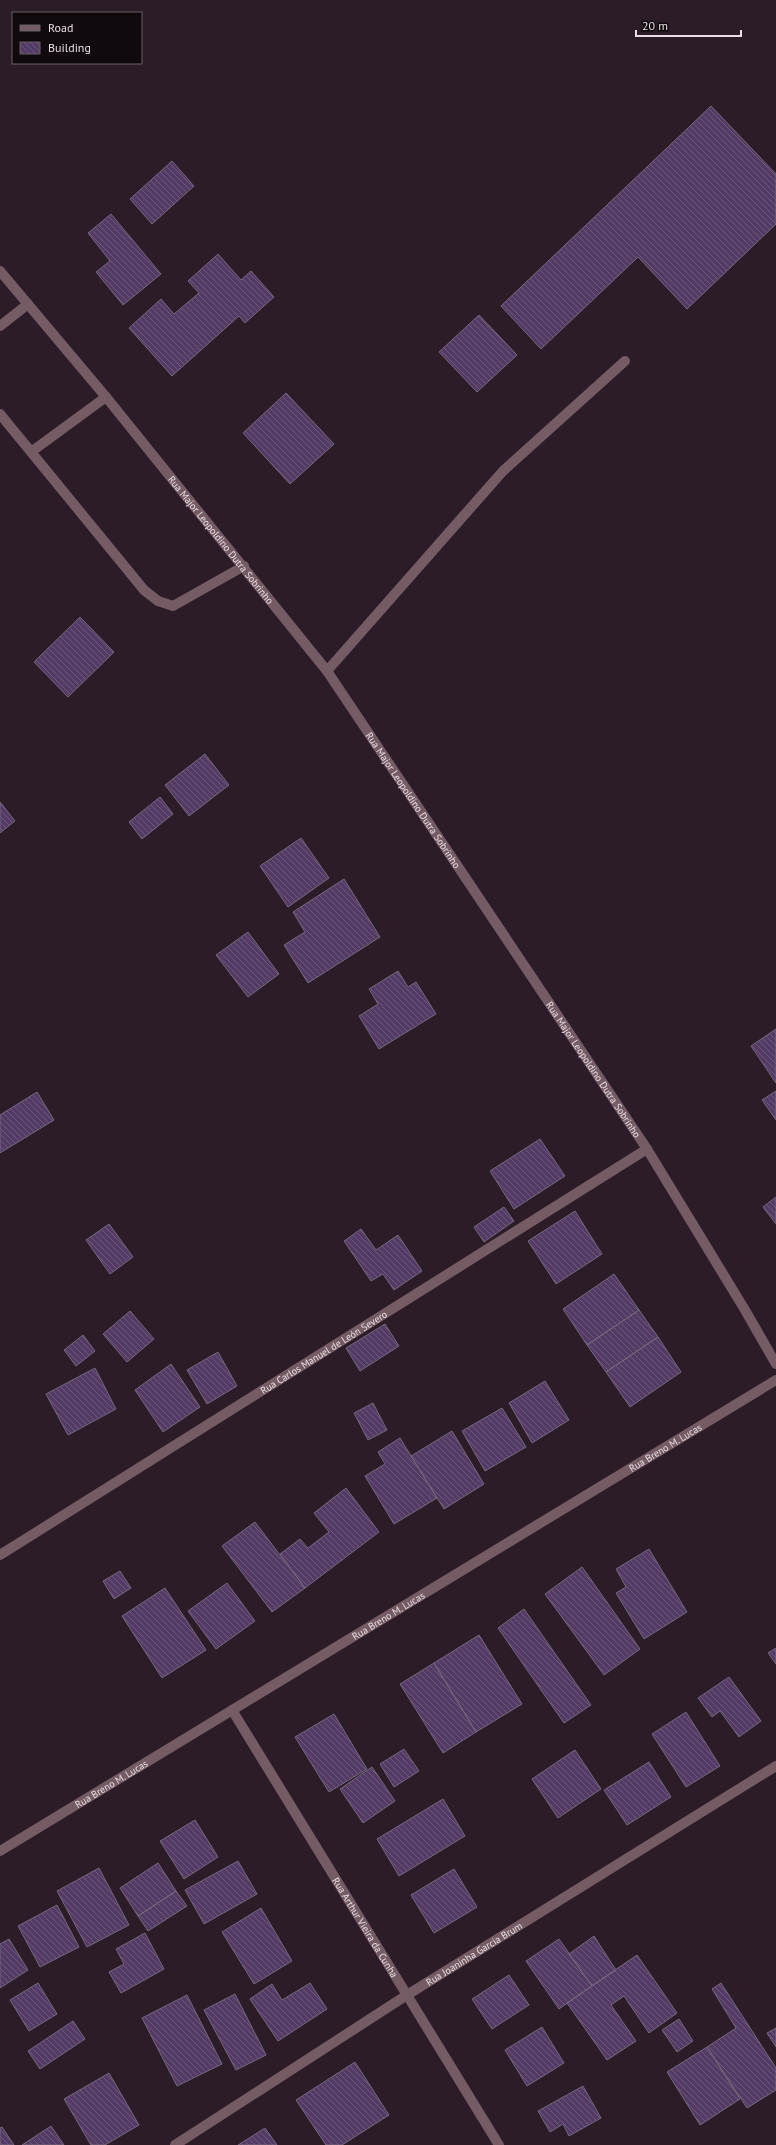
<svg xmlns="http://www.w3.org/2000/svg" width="776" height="2145" font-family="'PT Sans',sans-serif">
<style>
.building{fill:url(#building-back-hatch);stroke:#74687c}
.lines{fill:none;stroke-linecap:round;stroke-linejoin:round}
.minor{stroke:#755c64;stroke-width:10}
.labels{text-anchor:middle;stroke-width:3;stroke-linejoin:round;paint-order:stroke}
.street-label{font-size:10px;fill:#e9dee6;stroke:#10090e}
</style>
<defs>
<pattern id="building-back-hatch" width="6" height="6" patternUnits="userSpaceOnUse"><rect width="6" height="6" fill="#543b65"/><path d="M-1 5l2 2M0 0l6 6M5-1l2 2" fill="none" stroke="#6d577b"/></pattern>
</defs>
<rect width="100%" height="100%" fill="#2c1c28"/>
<path class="building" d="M 711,106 L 776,174 L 776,224 L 687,309 L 638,257 L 541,349 L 501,306 Z
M 172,161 L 194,186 L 152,224 L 130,199 Z
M 111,214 L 161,274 L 123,305 L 96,272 L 110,261 L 88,233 Z
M 218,254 L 241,280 L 251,271 L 274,297 L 245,323 L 239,316 L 172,376 L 129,328 L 161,299 L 174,314 L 199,293 L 188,281 Z
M 479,315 L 517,355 L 477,392 L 439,352 Z
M 286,393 L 334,444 L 290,484 L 243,433 Z
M 80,617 L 114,652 L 68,697 L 34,662 Z
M 205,754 L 229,785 L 189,816 L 165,785 Z
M 160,797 L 173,814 L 142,839 L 129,822 Z
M 0,802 L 15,821 L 0,833 Z
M 301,838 L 329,878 L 288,907 L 260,866 Z
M 344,879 L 380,937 L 308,983 L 284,945 L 305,932 L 293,912 Z
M 248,932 L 279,974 L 248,997 L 216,955 Z
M 398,971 L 408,987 L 416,982 L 436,1014 L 379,1049 L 359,1016 L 378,1004 L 369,989 Z
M 776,1029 L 776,1083 L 751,1046 Z
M 776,1091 L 776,1120 L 762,1100 Z
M 37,1092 L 54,1120 L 0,1153 L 0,1115 Z
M 540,1139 L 565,1176 L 514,1209 L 490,1171 Z
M 776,1197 L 776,1224 L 763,1207 Z
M 504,1207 L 514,1221 L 484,1242 L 474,1227 Z
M 575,1211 L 602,1254 L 556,1284 L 528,1241 Z
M 109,1224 L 133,1257 L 110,1274 L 86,1240 Z
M 361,1229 L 376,1250 L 398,1235 L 422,1271 L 394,1290 L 383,1274 L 371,1281 L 344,1241 Z
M 614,1274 L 639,1310 L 587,1345 L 563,1309 Z
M 639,1310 L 658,1337 L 606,1372 L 587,1345 Z
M 130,1311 L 154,1339 L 127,1362 L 103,1334 Z
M 385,1324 L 399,1346 L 360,1371 L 346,1348 Z
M 83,1335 L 95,1351 L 76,1366 L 64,1350 Z
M 658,1337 L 681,1372 L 630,1407 L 606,1372 Z
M 218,1352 L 237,1386 L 207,1404 L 187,1370 Z
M 171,1364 L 200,1407 L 163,1432 L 135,1390 Z
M 95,1368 L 116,1409 L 68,1435 L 46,1394 Z
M 545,1381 L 569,1420 L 532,1443 L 509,1403 Z
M 373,1403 L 387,1430 L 368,1440 L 354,1413 Z
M 502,1408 L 526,1447 L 485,1471 L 462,1431 Z
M 452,1431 L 484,1484 L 444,1509 L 411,1456 Z
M 400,1438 L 437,1498 L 394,1524 L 365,1476 L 385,1464 L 378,1452 Z
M 346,1488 L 379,1532 L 305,1588 L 280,1554 L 300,1539 L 308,1548 L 329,1532 L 314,1513 Z
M 255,1522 L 305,1588 L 272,1612 L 222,1546 Z
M 649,1549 L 687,1612 L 644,1639 L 616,1593 L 626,1587 L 616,1569 Z
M 582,1567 L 640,1649 L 604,1675 L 545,1594 Z
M 120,1571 L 131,1588 L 114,1599 L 103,1581 Z
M 227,1583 L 255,1621 L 216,1649 L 188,1611 Z
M 165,1588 L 206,1650 L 162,1678 L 122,1616 Z
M 524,1609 L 591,1705 L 564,1723 L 498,1628 Z
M 479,1635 L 522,1704 L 476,1732 L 434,1663 Z
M 776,1648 L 776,1664 L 768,1653 Z
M 434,1663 L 476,1732 L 443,1753 L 400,1684 Z
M 729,1677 L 761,1721 L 739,1737 L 720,1711 L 712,1717 L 698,1698 Z
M 686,1712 L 720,1766 L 686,1787 L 652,1734 Z
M 334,1714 L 367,1769 L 329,1792 L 295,1737 Z
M 404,1749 L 419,1771 L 394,1787 L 380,1764 Z
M 575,1750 L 601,1789 L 558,1818 L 532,1779 Z
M 649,1762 L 671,1797 L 627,1825 L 604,1790 Z
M 372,1767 L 395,1801 L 363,1823 L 340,1789 Z
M 443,1799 L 465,1836 L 399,1876 L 377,1839 Z
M 195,1820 L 218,1857 L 184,1879 L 160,1841 Z
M 238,1861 L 257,1894 L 204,1924 L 185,1890 Z
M 158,1863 L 176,1891 L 138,1916 L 120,1888 Z
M 99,1868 L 129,1925 L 87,1947 L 57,1891 Z
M 454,1869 L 477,1907 L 434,1933 L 411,1895 Z
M 176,1891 L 187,1906 L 148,1931 L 138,1916 Z
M 57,1905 L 79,1947 L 40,1967 L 18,1926 Z
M 261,1908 L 292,1961 L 254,1984 L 222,1932 Z
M 145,1933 L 164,1969 L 121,1993 L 109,1972 L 124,1964 L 116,1949 Z
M 594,1936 L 616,1970 L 592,1986 L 569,1954 Z
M 9,1939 L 28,1970 L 0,1988 L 0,1944 Z
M 559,1939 L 592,1986 L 559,2009 L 526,1961 Z
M 637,1955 L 677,2013 L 649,2033 L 624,1996 L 611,2005 L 636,2041 L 607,2060 L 567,2003 Z
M 509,1975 L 529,2005 L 492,2029 L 472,1999 Z
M 38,1983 L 57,2014 L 29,2031 L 10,2000 Z
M 310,1983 L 327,2009 L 278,2041 L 250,1999 L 272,1984 L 282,2000 Z
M 721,1983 L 776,2068 L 776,2090 L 747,2108 L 707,2047 L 736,2028 L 712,1989 Z
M 235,1994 L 266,2055 L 236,2070 L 204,2010 Z
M 187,1995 L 222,2064 L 177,2086 L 142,2018 Z
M 679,2019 L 693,2041 L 677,2052 L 662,2030 Z
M 73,2021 L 85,2039 L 40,2069 L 28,2051 Z
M 542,2027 L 564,2063 L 527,2086 L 505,2050 Z
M 776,2028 L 776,2047 L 767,2033 Z
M 707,2047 L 740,2099 L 700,2125 L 667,2072 Z
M 355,2062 L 389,2115 L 342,2145 L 326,2145 L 296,2100 Z
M 109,2073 L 139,2125 L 105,2145 L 91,2145 L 64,2099 Z
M 583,2086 L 601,2118 L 569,2136 L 563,2124 L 550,2132 L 538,2111 Z
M 51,2126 L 64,2145 L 22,2145 Z
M 2,2127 L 14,2145 L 0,2145 L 0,2128 Z
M 265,2128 L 277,2145 L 238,2145 Z"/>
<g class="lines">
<g class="minor">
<path id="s1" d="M 0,271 L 106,397 L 327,671 L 647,1149 L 745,1310 L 776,1364"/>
<path d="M 0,326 L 28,304"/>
<path d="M 0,414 L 144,590 L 158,601 L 173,606 L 244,566"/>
<path d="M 31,452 L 106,397"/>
<path d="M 327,671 L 503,471 L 625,361"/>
<path id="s2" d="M 0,1555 L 647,1149"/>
<path id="s3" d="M 232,1710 L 499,2145"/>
<path id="s4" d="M 0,1851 L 776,1380"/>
<path id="s5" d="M 175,2145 L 407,1995 L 776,1766"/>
</g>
</g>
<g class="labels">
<g class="street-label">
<text dy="4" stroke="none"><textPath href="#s1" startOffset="348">Rua Major Leopoldino Dutra Sobrinho</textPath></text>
<text dy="4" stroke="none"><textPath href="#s1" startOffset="672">Rua Major Leopoldino Dutra Sobrinho</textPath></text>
<text dy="4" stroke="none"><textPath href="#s1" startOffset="996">Rua Major Leopoldino Dutra Sobrinho</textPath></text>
<text dy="4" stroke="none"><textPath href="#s2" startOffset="382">Rua Carlos Manuel de León Severo</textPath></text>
<text dy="4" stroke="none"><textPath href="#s4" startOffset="778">Rua Breno M. Lucas</textPath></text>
<text dy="4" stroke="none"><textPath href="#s4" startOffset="454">Rua Breno M. Lucas</textPath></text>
<text dy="4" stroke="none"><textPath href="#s4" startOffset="130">Rua Breno M. Lucas</textPath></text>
<text dy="4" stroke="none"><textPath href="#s3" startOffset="255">Rua Arthur Vieira da Cunha</textPath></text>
<text dy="4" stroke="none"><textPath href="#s5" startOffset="355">Rua Joaninha Garcia Brum</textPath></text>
</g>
</g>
<rect x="12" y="12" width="130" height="52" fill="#10090e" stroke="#675e64"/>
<rect x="20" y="25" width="20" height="6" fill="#755c64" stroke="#675e64"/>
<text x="48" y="32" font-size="12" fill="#e9dee6">Road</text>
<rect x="20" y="42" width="20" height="12" fill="url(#building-back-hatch)" stroke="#675e64"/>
<text x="48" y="52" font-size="12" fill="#e9dee6">Building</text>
<path d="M636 30v6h105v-6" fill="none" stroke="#e9dee6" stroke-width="2"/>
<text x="642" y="30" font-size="12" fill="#e9dee6" stroke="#10090e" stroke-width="3" paint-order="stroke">20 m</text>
</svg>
